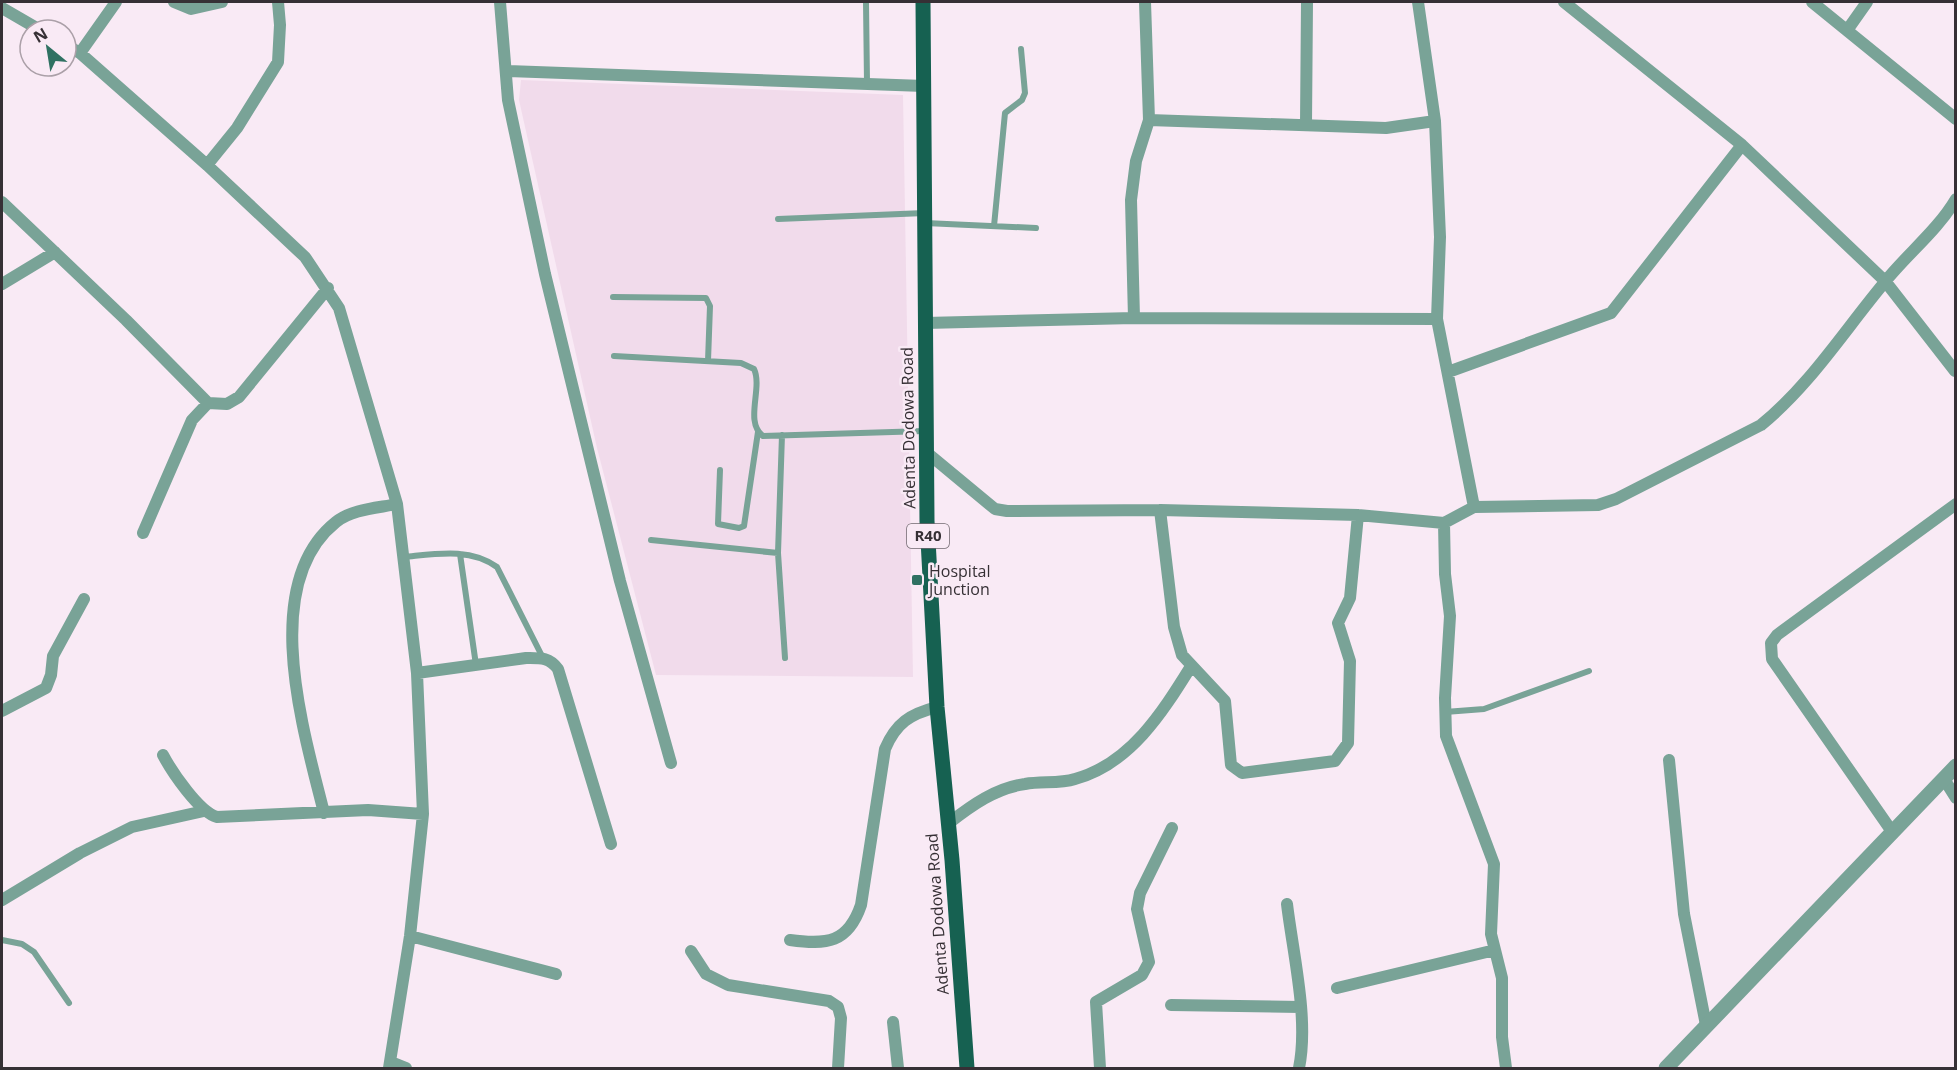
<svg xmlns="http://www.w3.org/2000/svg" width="1957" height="1070" font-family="'Open Sans',sans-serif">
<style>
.built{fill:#f1dbeb}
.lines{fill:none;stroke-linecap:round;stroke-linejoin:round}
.service{stroke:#79a397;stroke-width:6}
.minor{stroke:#79a397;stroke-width:12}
.tertiary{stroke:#79a397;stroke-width:15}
.primary{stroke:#166151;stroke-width:15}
.poi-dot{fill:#2f7162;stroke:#f9eaf5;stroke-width:2}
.labels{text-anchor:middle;stroke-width:5;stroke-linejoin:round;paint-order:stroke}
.shield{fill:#f9eaf5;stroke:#70686f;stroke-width:1.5}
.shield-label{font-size:15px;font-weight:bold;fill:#363035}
.street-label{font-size:16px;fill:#363035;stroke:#f9eaf5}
.poi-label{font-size:16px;fill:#363035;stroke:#f9eaf5;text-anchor:start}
</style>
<rect width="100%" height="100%" fill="#f9eaf5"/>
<path class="built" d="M 521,80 L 903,95 L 913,677 L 656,675 L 597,448 L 519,100 Z"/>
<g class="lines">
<path class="service" d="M 866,2 L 867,83
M 778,219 L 925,213
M 925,223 L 1036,228
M 994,226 L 1005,113 L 1022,100 L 1025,93 L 1021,49
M 613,297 L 706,298 L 710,306 L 708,361
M 614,356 L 741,363 L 754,369 C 763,388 744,422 763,436 L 925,431
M 782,435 L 778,553 L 785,658
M 720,470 L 718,524 L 739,528 L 744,526 L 758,432
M 651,540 L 778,553
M 460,554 L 476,665
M 404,557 C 435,554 470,547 497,567 L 543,658
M 1445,712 L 1484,709 L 1589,671
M 2,940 L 22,944 L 34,952 L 69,1003"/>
<path class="minor" d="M 174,2 L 191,9 L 222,2
M 500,2 L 508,100 L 545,274 L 620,581 L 671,763
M 1418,2 L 1435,121 L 1440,237 L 1437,319 L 1474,507
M 1564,2 L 1742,145 L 1885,281 L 1955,371
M 1812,2 L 1956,119
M 2,8 L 40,30
M 1848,29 L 1867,2
M 66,45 L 80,53 L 207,165 L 305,257 L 339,308 L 397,504 L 417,673 L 423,814 L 410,936 L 389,1068
M 80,53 L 116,2
M 507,71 L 924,86
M 1149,120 L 1386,128 L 1435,121
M 1306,124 L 1307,2
M 207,165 L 237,128 L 278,62 L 280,25 L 278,2
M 2,202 L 126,320 L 208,403 L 227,404 L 239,397 L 328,288
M 2,284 L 55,252
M 1134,318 L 1131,200 L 1136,161 L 1149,120 L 1145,2
M 925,323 L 1134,318 L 1437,319
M 1448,372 L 1611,313 L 1742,145
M 925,451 L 995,509 L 1007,511 L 1160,510 L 1358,515 L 1444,523 L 1474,507 L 1598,505 L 1616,499 L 1761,425 C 1810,385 1844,331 1884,283 C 1907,254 1937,231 1956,199
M 1160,510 L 1174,627 L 1182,655 L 1225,701 L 1231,765 L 1242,773 L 1335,761 L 1348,743 L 1350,661 L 1338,623 L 1350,598 L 1358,515
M 1444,523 L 1445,574 L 1450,616 L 1445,698 L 1446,736 L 1494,864 L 1491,934 L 1502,978 L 1502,1037 L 1506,1068
M 143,533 L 192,420 L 208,403
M 417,673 L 526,658 C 540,658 549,657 558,669 L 611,844
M 2,711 L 46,688 L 51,675 L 53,656 L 84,599
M 163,755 C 172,772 199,812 217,817 L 368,810 L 423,814
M 1669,760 L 1684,914 L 1706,1025
M 1944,779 L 1956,798
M 324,813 C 304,732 258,584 336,522 C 352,509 378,508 397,504
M 949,823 C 972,805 996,788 1025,784 C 1042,781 1059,784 1075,779 C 1130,764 1162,713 1190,668
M 1893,833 L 1772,659 L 1771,643 L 1777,635 L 1956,504
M 2,900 L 80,853 L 132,827 L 204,811
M 1287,904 C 1293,954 1309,1019 1299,1068
M 410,936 L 556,974
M 790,940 C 827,945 848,943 861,905 L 885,749 C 896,723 910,714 937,707
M 691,951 L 706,974 L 728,985 L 829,1001 L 838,1007 L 841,1018 L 838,1068
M 1337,988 L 1495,950
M 1171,1005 L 1300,1007
M 893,1022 L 898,1068
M 391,1062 L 406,1068
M 1100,1068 L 1096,1002 L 1142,975 L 1149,962 L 1137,909 L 1140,893 L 1172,828"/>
<path class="tertiary" d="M 1666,1068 L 1956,766"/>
<path class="primary" d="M 923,2 L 927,521 L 937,707 L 952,860 L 967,1068"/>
</g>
<rect class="poi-dot" x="911" y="574" width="12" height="12" rx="3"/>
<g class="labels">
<rect class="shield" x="907" y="524" width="42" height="24" rx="4.5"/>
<g class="shield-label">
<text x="928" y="541">R40</text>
</g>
<g class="street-label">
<text transform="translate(908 428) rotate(-91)" y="6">Adenta Dodowa Road</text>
<text transform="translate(937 914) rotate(-94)" y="6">Adenta Dodowa Road</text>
</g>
<g class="poi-label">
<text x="929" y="577">Hospital<tspan x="929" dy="18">Junction</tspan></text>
</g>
</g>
<rect width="1957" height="1070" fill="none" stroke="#363035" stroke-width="6"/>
<g transform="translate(48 48) rotate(330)"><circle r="28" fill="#f9eaf5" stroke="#aba0a8" stroke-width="1.5"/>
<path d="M0-4.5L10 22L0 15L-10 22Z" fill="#2f7162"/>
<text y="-9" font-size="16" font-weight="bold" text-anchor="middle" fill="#363035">N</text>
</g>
</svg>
